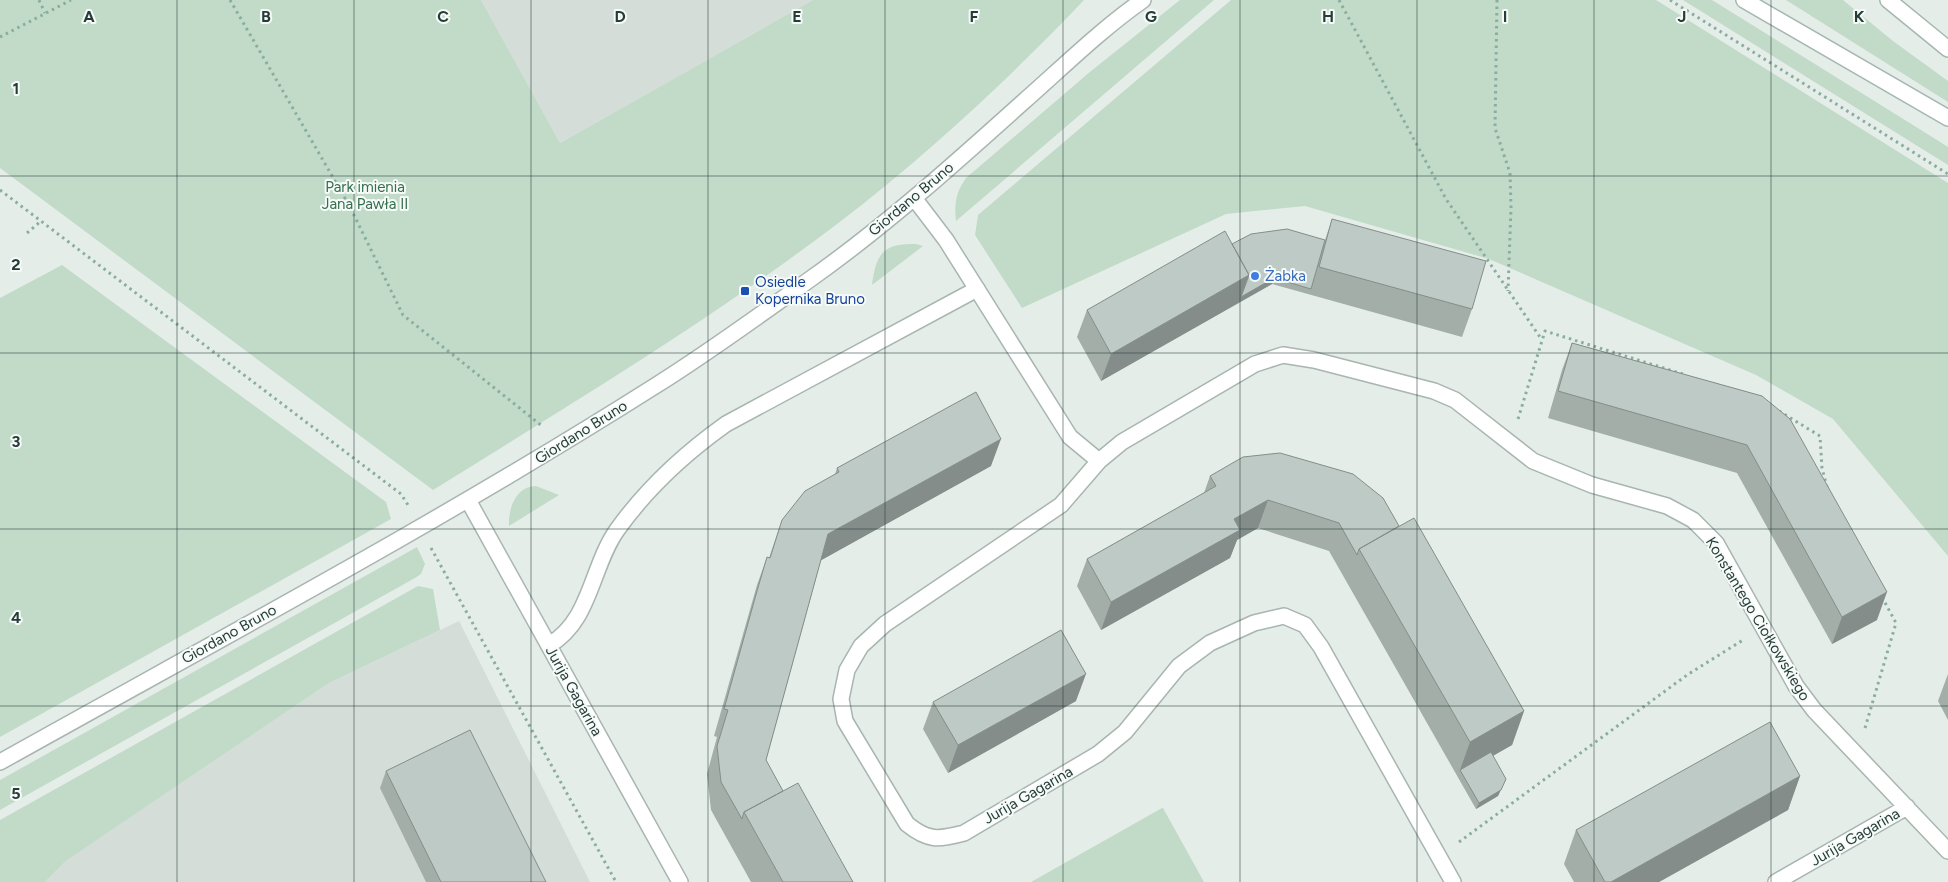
<svg xmlns="http://www.w3.org/2000/svg" width="1948" height="882" font-family="Figtree,sans-serif">
<style>
.built{fill:#d4ddd8}
.green{fill:#c1dbc8}
.lines{fill:none;stroke-linecap:round;stroke-linejoin:round}
.lane-casing{stroke:#a8b5b0;stroke-width:18}
.street-casing{stroke:#a8b5b0;stroke-width:18}
.secondary-casing{stroke:#a5b7b1;stroke-width:18}
.path{stroke:#89ada1;stroke-width:3;stroke-dasharray:2.5 4;stroke-linecap:butt}
.lane{stroke:#fff;stroke-width:15}
.street{stroke:#fff;stroke-width:15}
.secondary{stroke:#fff;stroke-width:15}
.wall{fill:#a3aea9}
.shaded-wall{fill:#858d8a}
.building{fill:#becac5;stroke:#858d8a}
.grid{fill:none;stroke:#263d37;stroke-width:1;stroke-opacity:0.55}
.shop-dot{fill:#3f7fe0;stroke:#f6faf8;stroke-width:2}
.transit-dot{fill:#1a4fb4;stroke:#f6faf8;stroke-width:2}
.labels{text-anchor:middle;stroke-width:4;stroke-linejoin:round;paint-order:stroke}
.park-label{font-size:15px;fill:#35704b;stroke:#f6faf8}
.street-label{font-size:15px;fill:#263d37;stroke:#f6faf8}
.shop-label{font-size:15px;fill:#366cbe;stroke:#f6faf8;text-anchor:start}
.transit-label{font-size:15px;fill:#164399;stroke:#f6faf8;text-anchor:start}
.grid-label{font-size:16px;text-anchor:middle;font-weight:bold;fill:#263d37;stroke:#f6faf8;stroke-width:4;stroke-linejoin:round;paint-order:stroke}
</style>
<rect width="100%" height="100%" fill="#e5ede9"/>
<path class="built" d="M 481,0 L 813,0 L 560,143 Z
M 459,621 L 590,882 L 45,882 L 66,861 L 329,683 Z"/>
<path class="green" d="M 0,0 L 481,0 L 560,143 L 813,0 L 1084,0 C 1009,79 928,154 841,221 C 711,320 571,404 433,490 L 0,168 Z
M 1180,0 L 1214,0 L 956,221 C 954,204 956,192 966,178 L 1091,71 Z
M 1231,0 L 1656,0 L 1948,183 L 1948,556 L 1833,419 L 1756,375 L 1489,259 L 1305,206 L 1226,214 L 1022,308 L 975,235 L 978,215 Z
M 1683,0 L 1712,0 L 1929,135 L 1948,147 L 1948,165 Z
M 1786,0 L 1843,0 L 1893,41 L 1948,81 L 1948,102 Z
M 916,244 L 923,246 L 872,285 C 876,254 883,243 916,244 Z
M 62,265 L 386,502 L 391,519 L 0,737 L 0,298 Z
M 536,486 L 559,495 L 509,526 C 508,509 516,486 536,486 Z
M 417,547 L 425,564 L 421,574 L 415,578 L 0,810 L 0,780 Z
M 418,586 L 433,589 L 440,630 L 329,683 L 66,861 L 45,882 L 0,882 L 0,820 Z
M 1163,808 L 1204,882 L 1031,882 L 1162,808 Z"/>
<g class="lines">
<defs>
<path id="lane" d="M 549,645 C 591,621 591,567 617,530 C 647,488 684,454 726,424 L 977,289"/>
<path id="street" d="M 914,198 L 946,240 L 1070,437 L 1099,461
M 468,500 L 680,882
M 0,762 C 220,639 442,521 655,386 C 708,353 758,316 809,280 C 884,227 953,165 1022,103 C 1062,68 1099,31 1143,0
M 1453,882 L 1321,647 L 1305,625 L 1284,616 L 1254,623 L 1210,643 L 1179,666 L 1125,732 L 1098,754 L 964,833 C 938,840 928,841 907,824 L 845,721 L 841,699 L 847,670 L 861,646 L 885,624 L 1061,505 L 1099,461 L 1122,442 L 1255,364 L 1283,355 L 1314,360 L 1434,391 L 1455,400 L 1533,461 L 1592,485 L 1667,506 L 1693,520 L 1716,543 L 1796,686 L 1814,710 L 1948,851
M 1776,882 L 1907,807"/>
<path id="secondary" d="M 1744,0 L 1948,118
M 1888,0 L 1948,49"/>
</defs>
<use href="#lane" class="lane-casing"/>
<use href="#street" class="street-casing"/>
<use href="#secondary" class="secondary-casing"/>
<path class="path" d="M 39,0 L 45,13
M 230,0 L 349,205 L 403,315 L 542,426
M 1339,0 L 1446,199 L 1542,340
M 1497,0 L 1495,128 L 1510,173 L 1511,207 L 1508,291
M 1670,0 L 1948,174
M 0,37 L 71,0
M 0,190 L 401,494 L 408,505
M 27,233 L 41,221
M 1779,411 L 1820,436 L 1822,468 L 1827,487
M 1518,419 L 1545,331 L 1686,375
M 431,548 L 616,882
M 1865,728 L 1896,623 L 1882,597
M 1459,842 L 1687,675 L 1743,640"/>
<use href="#lane" class="lane"/>
<use href="#street" class="street"/>
<use href="#secondary" class="secondary"/>
</g>
<path class="wall" d="M 1332,219 L 1472,309 L 1462,337 L 1272,284 L 1101,381 L 1077,337 L 1087,310 L 1232,244 L 1325,240 Z
M 1572,343 L 1762,396 L 1877,620 L 1832,644 L 1737,473 L 1548,418 L 1562,370 Z
M 991,466 L 821,560 L 766,760 L 783,791 L 853,882 L 751,882 L 711,810 L 707,774 L 717,737 L 714,736 L 757,585 L 767,557 L 769,558 L 782,520 L 835,474 L 837,468 Z
M 1210,476 L 1399,526 L 1524,711 L 1512,745 L 1493,756 L 1503,785 L 1498,796 L 1476,809 L 1329,551 L 1258,528 L 1237,540 L 1230,558 L 1101,630 L 1077,586 L 1087,559 L 1204,493 Z
M 1948,674 L 1948,720 L 1938,701 Z
M 1076,701 L 948,773 L 923,729 L 933,702 Z
M 386,771 L 546,882 L 426,882 L 380,788 Z
M 1800,776 L 1788,810 L 1659,882 L 1574,882 L 1564,864 L 1576,830 Z"/>
<path class="shaded-wall" d="M 1249,275 L 1274,278 L 1272,284 L 1101,381 L 1111,354 Z
M 1001,439 L 991,466 L 818,562 L 828,534 Z
M 1268,500 L 1258,528 L 1237,540 L 1230,558 L 1101,630 L 1111,602 L 1234,519 Z
M 1887,592 L 1877,620 L 1832,644 L 1842,617 Z
M 1086,674 L 1076,701 L 948,773 L 958,745 Z
M 1524,711 L 1512,745 L 1462,773 L 1460,770 L 1470,742 Z
M 1800,776 L 1788,810 L 1659,882 L 1611,882 Z
M 1506,779 L 1498,796 L 1476,809 L 1479,803 Z"/>
<path class="building" d="M 1332,219 L 1486,261 L 1472,309 L 1319,267 Z
M 1287,229 L 1325,240 L 1311,289 L 1274,278 L 1241,297 L 1249,275 L 1232,244 L 1251,234 Z
M 1225,231 L 1249,275 L 1111,354 L 1087,310 Z
M 1572,343 L 1762,396 L 1790,419 L 1887,592 L 1842,617 L 1747,445 L 1558,391 Z
M 976,392 L 1001,439 L 828,534 L 766,760 L 783,791 L 744,812 L 742,819 L 721,782 L 717,746 L 728,710 L 724,709 L 757,591 L 767,557 L 770,558 L 782,520 L 805,491 L 839,472 L 837,468 Z
M 1280,453 L 1353,474 L 1383,498 L 1399,526 L 1359,549 L 1357,555 L 1339,523 L 1268,500 L 1234,519 L 1240,530 L 1111,602 L 1087,559 L 1216,486 L 1210,476 L 1243,457 Z
M 1414,518 L 1524,711 L 1470,742 L 1359,549 Z
M 1061,630 L 1086,674 L 958,745 L 933,702 Z
M 1770,722 L 1800,776 L 1611,882 L 1605,882 L 1576,830 Z
M 470,730 L 546,882 L 441,882 L 386,771 Z
M 1491,752 L 1506,779 L 1501,790 L 1479,803 L 1460,770 Z
M 798,783 L 853,882 L 783,882 L 744,812 Z"/>
<path class="grid" d="M 177,0 L 177,882M 354,0 L 354,882M 531,0 L 531,882M 708,0 L 708,882M 885,0 L 885,882M 1063,0 L 1063,882M 1240,0 L 1240,882M 1417,0 L 1417,882M 1594,0 L 1594,882M 1771,0 L 1771,882M 0,176 L 1948,176M 0,353 L 1948,353M 0,529 L 1948,529M 0,706 L 1948,706"/>
<circle class="shop-dot" cx="1255" cy="276" r="5"/>
<rect class="transit-dot" x="740" y="286" width="10" height="10" rx="2.5"/>
<g class="labels">
<g class="park-label">
<text x="365" y="192">Park imienia<tspan x="365" dy="17">Jana Pawła II</tspan></text>
</g>
<g class="street-label">
<text transform="translate(911 199) rotate(-40)" y="5">Giordano Bruno</text>
<text transform="translate(581 432) rotate(-32)" y="5">Giordano Bruno</text>
<text transform="translate(1758 619) rotate(59)" y="5">Konstantego Ciołkowskiego</text>
<text transform="translate(229 634) rotate(-29)" y="5">Giordano Bruno</text>
<text transform="translate(574 691) rotate(61)" y="5">Jurija Gagarina</text>
<text transform="translate(1028 795) rotate(-30)" y="5">Jurija Gagarina</text>
<text transform="translate(1855 837) rotate(-30)" y="5">Jurija Gagarina</text>
</g>
<g class="shop-label">
<text x="1265" y="281">Żabka</text>
</g>
<g class="transit-label">
<text x="755" y="287">Osiedle<tspan x="755" dy="17">Kopernika Bruno</tspan></text>
</g>
</g>
<g class="grid-label">
<text x="89" y="22">A</text>
<text x="266" y="22">B</text>
<text x="443" y="22">C</text>
<text x="620" y="22">D</text>
<text x="797" y="22">E</text>
<text x="974" y="22">F</text>
<text x="1151" y="22">G</text>
<text x="1328" y="22">H</text>
<text x="1505" y="22">I</text>
<text x="1682" y="22">J</text>
<text x="1859" y="22">K</text>
<text x="16" y="94">1</text>
<text x="16" y="270">2</text>
<text x="16" y="447">3</text>
<text x="16" y="623">4</text>
<text x="16" y="799">5</text>
</g>
</svg>
